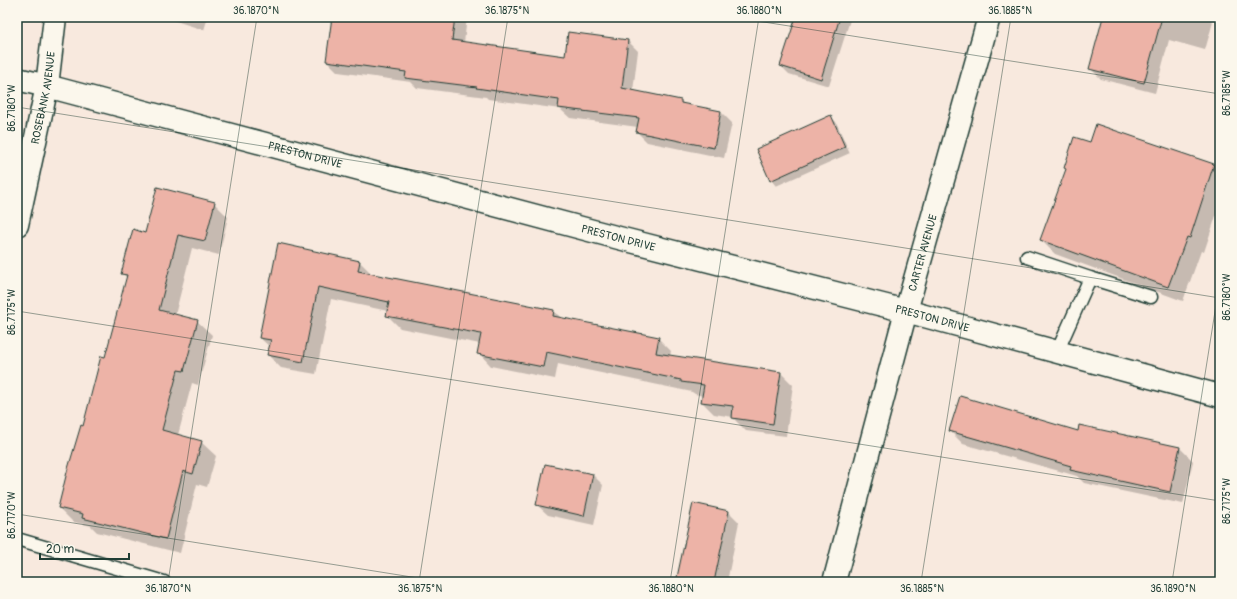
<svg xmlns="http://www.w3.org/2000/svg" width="1237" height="599" font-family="Pangolin,sans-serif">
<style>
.shadow{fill:#0003}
.building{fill:#edb3a7;stroke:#1f3d34}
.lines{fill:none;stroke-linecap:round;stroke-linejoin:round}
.lane-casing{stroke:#1f3d34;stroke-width:15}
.street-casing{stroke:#1f3d34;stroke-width:25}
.secondary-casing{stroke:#1f3d34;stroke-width:25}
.lane{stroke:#fbf7ec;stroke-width:12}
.street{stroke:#fbf7ec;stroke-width:22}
.secondary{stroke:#fbf7ec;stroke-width:22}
.ticks{fill:none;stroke:#1f3d34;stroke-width:1;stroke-opacity:0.45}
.labels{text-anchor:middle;stroke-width:4;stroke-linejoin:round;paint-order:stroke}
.street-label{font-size:11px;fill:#1f3d34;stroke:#fbf7ec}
.neatline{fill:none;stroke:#1f3d34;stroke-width:1.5}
.ticks-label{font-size:10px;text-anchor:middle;fill:#1f3d34}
</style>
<rect width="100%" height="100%" fill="#f8e9de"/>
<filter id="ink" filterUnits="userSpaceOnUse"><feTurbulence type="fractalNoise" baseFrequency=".025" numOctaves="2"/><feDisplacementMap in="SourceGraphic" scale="8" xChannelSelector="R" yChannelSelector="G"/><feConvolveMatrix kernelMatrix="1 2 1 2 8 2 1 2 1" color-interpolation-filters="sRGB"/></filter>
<g filter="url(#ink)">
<path class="shadow" d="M 163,17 L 208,17 L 204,30 Z
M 333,17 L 467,17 L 464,43 L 566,57 L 627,40 L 638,51 L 633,91 L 681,101 L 685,105 L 721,112 L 732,123 L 724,158 L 647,142 L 637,132 L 638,127 L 570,118 L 560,109 L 488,99 L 486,97 L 417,88 L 411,82 L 338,72 L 327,61 Z
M 797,17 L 847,17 L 850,20 L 829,86 L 789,74 L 781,66 Z
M 1104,17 L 1209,17 L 1213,22 L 1205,50 L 1169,40 L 1155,93 L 1101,79 L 1090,68 Z
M 830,116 L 836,122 L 850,153 L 776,186 L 771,180 Z
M 1213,165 L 1220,171 L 1220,204 L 1204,252 L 1201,251 L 1183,301 L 1055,254 L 1041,240 Z
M 214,203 L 228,217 L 219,255 L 192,248 L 175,315 L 197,321 L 212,335 L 198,385 L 192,383 L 178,435 L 201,442 L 216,456 L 207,487 L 197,484 L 180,553 L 97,532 L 91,526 L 73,522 L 59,508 L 106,358 L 127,278 L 123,274 L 146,234 Z
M 279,244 L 360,262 L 372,274 L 554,311 L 562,319 L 658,338 L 671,351 L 670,356 L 781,373 L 793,385 L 786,436 L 746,431 L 733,418 L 733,417 L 714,414 L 702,402 L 703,396 L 695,394 L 692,392 L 558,364 L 555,379 L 491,366 L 479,353 L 480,344 L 400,328 L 387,315 L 388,311 L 331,299 L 316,374 L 281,368 L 268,355 L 270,347 L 260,338 Z
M 950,431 L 1079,432 L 1180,448 L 1193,461 L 1183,504 L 1084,483 L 1077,476 L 963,444 Z
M 593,475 L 603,485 L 594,525 L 548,515 L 537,505 Z
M 694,504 L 729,512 L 739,522 L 727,582 L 677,582 Z"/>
<path class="building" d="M 332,17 L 455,17 L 452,40 L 565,56 L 568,32 L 628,40 L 622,88 L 681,100 L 681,103 L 721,111 L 714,148 L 636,132 L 639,118 L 558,108 L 559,100 L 476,88 L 477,87 L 405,78 L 406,72 L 326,61 Z
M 796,17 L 840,17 L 821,79 L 780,66 Z
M 1103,17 L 1162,17 L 1144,83 L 1089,69 Z
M 831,115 L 845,147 L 770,181 L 756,149 Z
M 1096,124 L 1214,164 L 1190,238 L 1187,237 L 1168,287 L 1040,240 L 1066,169 L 1064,168 L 1074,137 L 1090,142 Z
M 157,187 L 215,202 L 205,241 L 178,235 L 159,310 L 198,320 L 184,371 L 178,370 L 162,430 L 202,441 L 193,474 L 183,471 L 166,539 L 82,518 L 83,514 L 58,508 L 67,472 L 81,425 L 83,426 L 101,356 L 105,357 L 127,275 L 121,274 L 133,229 L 145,233 Z
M 278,243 L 360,261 L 358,271 L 554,310 L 553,316 L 659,337 L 656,353 L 781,372 L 773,424 L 732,418 L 733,406 L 701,402 L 704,385 L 681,382 L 681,380 L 546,352 L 543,367 L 477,354 L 481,334 L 386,316 L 389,302 L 318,287 L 303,362 L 267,355 L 271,340 L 259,338 Z
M 960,396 L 1078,431 L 1079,425 L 1180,447 L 1170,492 L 1070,470 L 1071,466 L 949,431 Z
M 545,464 L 593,474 L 584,516 L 536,505 Z
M 693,503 L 729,511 L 714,582 L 676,582 Z"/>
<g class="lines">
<defs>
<path id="lane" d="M 1027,257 L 1090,278
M 1057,352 L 1090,278 L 1151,297
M 17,539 L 164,582"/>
<g id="street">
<path id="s1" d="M 834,582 L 906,311 L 989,17"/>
</g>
<g id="secondary">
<path id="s2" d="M 17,79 L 47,86 L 619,238 L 906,311 L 1220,396"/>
<path id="s3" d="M 17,225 L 47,86 L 55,17"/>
</g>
</defs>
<use href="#lane" class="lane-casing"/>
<use href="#street" class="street-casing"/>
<use href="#secondary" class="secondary-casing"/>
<use href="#lane" class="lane"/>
<use href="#street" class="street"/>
<use href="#secondary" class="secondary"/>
</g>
</g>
<path class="ticks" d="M 732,17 L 1220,94M 17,107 L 1220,298M 17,311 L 1220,501M 17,514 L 443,582M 168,582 L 257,17M 419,582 L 508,17M 670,582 L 759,17M 921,582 L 1011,17M 1172,582 L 1220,280"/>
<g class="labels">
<g class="street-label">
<text dy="4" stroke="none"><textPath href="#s3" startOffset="130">ROSEBANK AVENUE</textPath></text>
<text dy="4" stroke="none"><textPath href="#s2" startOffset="298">PRESTON DRIVE</textPath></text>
<text dy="4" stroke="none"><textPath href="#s2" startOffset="622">PRESTON DRIVE</textPath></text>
<text dy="4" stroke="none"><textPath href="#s1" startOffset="341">CARTER AVENUE</textPath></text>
<text dy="4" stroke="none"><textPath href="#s2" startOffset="946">PRESTON DRIVE</textPath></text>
</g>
</g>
<rect width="1237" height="599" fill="none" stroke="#fbf7ec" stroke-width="44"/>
<path d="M40 553v6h89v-6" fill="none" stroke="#1f3d34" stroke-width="2"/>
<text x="46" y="553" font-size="12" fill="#1f3d34" stroke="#fbf7ec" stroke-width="3" paint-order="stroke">20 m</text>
<rect x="22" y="22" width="1193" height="555" class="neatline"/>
<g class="ticks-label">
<text x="256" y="14">36.1870°N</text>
<text x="507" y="14">36.1875°N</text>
<text x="759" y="14">36.1880°N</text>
<text x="1010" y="14">36.1885°N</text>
<text transform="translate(1226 93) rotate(-90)" y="4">86.7185°W</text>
<text transform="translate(11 108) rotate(-90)" y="4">86.7180°W</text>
<text transform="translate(1226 297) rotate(-90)" y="4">86.7180°W</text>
<text transform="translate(11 312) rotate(-90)" y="4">86.7175°W</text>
<text transform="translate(1226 501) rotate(-90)" y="4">86.7175°W</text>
<text transform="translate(11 515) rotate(-90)" y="4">86.7170°W</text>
<text x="168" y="592">36.1870°N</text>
<text x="420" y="592">36.1875°N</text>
<text x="671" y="592">36.1880°N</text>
<text x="922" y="592">36.1885°N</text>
<text x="1173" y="592">36.1890°N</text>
</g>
</svg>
